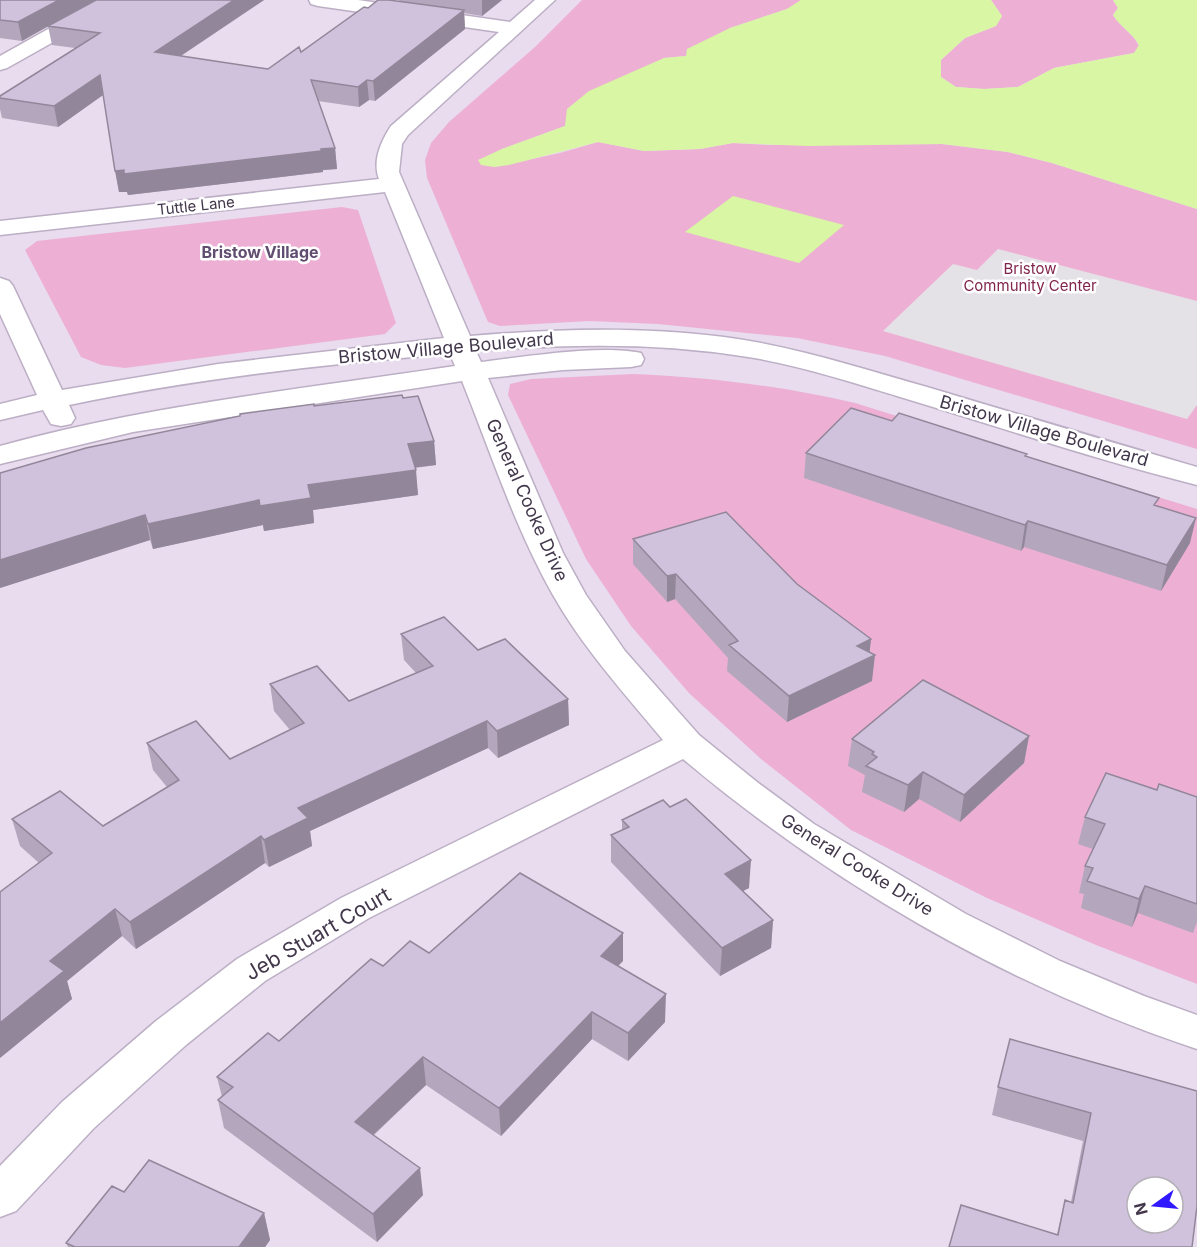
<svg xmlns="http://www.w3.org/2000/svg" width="1197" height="1247" font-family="Inter,sans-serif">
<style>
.residential{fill:#e8dcee;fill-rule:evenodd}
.green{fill:#edb0d4}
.parking{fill:#e5e2e7}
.water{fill:#d8f6a3}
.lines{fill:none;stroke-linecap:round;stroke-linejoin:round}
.street-casing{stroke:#bcafc5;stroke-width:3}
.street{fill:#fff;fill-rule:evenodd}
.wall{fill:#b3a6bd}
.shaded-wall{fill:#92879a}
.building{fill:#d0c1dc;stroke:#92879a;stroke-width:1.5;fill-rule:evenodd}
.labels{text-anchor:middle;stroke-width:5;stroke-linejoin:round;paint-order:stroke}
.far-street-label{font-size:15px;fill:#42374b;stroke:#fff}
.far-park-label{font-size:15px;fill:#82254d;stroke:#fff}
.far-neighbourhood-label{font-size:16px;font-weight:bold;fill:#604d6f;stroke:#fff}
.street-label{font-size:18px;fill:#42374b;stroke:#fff}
.near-street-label{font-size:21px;fill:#42374b;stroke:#fff}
</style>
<rect width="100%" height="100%" fill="#f2eaf6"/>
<path class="residential" d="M 0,0 L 1197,0 L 1197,1247 L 0,1247 ZM 1137,1187 L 1173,1187 L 1173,1223 L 1137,1223 Z"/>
<path class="green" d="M 582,0 L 801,0 L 787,9 L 730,28 L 686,56 L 664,58 L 566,121 L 565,126 L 502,149 L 479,161 L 495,167 L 560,153 L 598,142 L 644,151 L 700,149 L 733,143 L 771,145 L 942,144 L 1008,152 L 1052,163 L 1197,209 L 1197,449 L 885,356 L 797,338 L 658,324 L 589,321 L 500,326 L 488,322 L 427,178 L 425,160 L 431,143 L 449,122 L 535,47 Z
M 991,0 L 1113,0 L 1118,8 L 1113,15 C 1120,27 1133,33 1139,46 L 1134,53 L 1054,68 L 1018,87 L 984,89 L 956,87 L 941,77 L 941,60 L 965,38 L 996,26 L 1002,16 Z
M 342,207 L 358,210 L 396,323 L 385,334 L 125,368 L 101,365 L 81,357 L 25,250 L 37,241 Z
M 633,374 C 709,377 781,386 855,403 L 1197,509 L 1197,984 L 1096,945 L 987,898 L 851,830 L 761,759 L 689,693 L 631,626 L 586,559 L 508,395 L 510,384 L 531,379 Z"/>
<path class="parking" d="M 998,249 L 1197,301 L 1197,405 L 1187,419 L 883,331 L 953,264 L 977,270 Z"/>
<path class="water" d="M 801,0 L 991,0 L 1002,16 L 996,26 L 965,38 L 941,60 L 941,77 L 956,87 L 984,89 L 1018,87 L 1054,68 L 1134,53 L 1139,45 C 1133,33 1120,27 1113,15 L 1118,8 L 1113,0 L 1197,0 L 1197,209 L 1052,163 L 1008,152 L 942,144 L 808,146 L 733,143 L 700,149 L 644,151 L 598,142 L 509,165 L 494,167 L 481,165 L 478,160 L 502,149 L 565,126 L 567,109 L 589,91 L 664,58 L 686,56 L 687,49 L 730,28 L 787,9 Z
M 733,196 L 844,225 L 799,263 L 685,232 Z"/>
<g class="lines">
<defs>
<path id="street" d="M 100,0 L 123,0 L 121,4 L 7,68 L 0,70 L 0,56 Z
M 309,0 L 358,0 L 510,22 L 535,0 L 555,0 L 408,135 L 402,144 L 399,172 L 470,336 C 554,329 639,326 724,337 C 793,346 860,368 927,387 C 1017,414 1107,441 1197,467 L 1197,485 C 1096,460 997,426 897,396 C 848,381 798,365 748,357 C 658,342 566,344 476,351 L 481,362 C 522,357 602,344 641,353 L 644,359 L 641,365 L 631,367 L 563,370 L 488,378 L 563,553 L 586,595 L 625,651 L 699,735 L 757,782 L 814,824 L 966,914 L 1060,961 L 1144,996 L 1197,1015 L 1197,1049 C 1010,987 834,886 683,759 L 369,918 L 265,981 L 186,1045 L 94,1128 L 16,1211 L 0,1217 L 0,1166 L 62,1102 L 156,1021 L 237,959 L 341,898 L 663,740 C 624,693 583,648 553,595 C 515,528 491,453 462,381 L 133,432 L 0,464 L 0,446 C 149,405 303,389 455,366 L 450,354 C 323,364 194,379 69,405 L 75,418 L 71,424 L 61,426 L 51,424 L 43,410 L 0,420 L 0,404 L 37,395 L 0,314 L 0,278 L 9,281 L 13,286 L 62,390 L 218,364 L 444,338 L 385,192 L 0,235 L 0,221 L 379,179 C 372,161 381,141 391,126 L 499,32 L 318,6 L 311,4 Z"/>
</defs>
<use href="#street" class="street-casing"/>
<use href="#street" class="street"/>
</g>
<path class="wall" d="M 0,0 L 264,0 L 181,56 L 268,69 L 301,52 L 368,8 L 399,1 L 399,0 L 502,0 L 482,16 L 464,13 L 465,29 L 375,101 L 369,100 L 359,107 L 318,101 L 335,148 L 337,169 L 323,170 L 323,172 L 128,195 L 127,192 L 119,192 L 103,95 L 58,127 L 2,118 L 0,109 L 0,96 L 75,48 L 52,45 L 48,26 L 22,41 L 0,38 Z
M 314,406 L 434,441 L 436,465 L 415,468 L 418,495 L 313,510 L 314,523 L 264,531 L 263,525 L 153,549 L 150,540 L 0,588 Z
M 892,421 L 1027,457 L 1157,506 L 1190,543 L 1161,591 L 1024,547 L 1021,551 L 804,478 L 806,453 Z
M 633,539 L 797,584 L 871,639 L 869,652 L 872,681 L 787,722 L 727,671 L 728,658 L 675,599 L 667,602 L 633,564 Z
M 401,634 L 478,650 L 568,699 L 569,725 L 498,758 L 488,748 L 310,831 L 312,846 L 269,867 L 265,863 L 136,949 L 122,936 L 67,981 L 72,999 L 0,1058 L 39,863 L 20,846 L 12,819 L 103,826 L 167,787 L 153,770 L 147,743 L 230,759 L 290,730 L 274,711 L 270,684 L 349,701 L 416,673 L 404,660 Z
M 1029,736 L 1024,763 L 960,822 L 919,799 L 904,812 L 862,792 L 865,775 L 848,766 L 852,739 Z
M 1157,790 L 1197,797 L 1197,922 L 1193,933 L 1138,913 L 1132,927 L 1081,908 L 1084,894 L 1079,893 L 1085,866 L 1093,849 L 1078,844 L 1085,817 Z
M 622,820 L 749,888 L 743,891 L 773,920 L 771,948 L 720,976 L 611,862 L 611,835 L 622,830 Z
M 429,953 L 623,961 L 618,966 L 665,1022 L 628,1061 L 592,1039 L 501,1136 L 426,1085 L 374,1135 L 423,1195 L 377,1242 L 224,1128 L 218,1100 L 222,1097 L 217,1077 L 279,1041 L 383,966 Z
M 998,1087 L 1197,1091 L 1192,1247 L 1057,1234 L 1065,1200 L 1071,1202 L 1083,1141 L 992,1115 Z
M 124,1192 L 264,1213 L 270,1240 L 265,1247 L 68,1247 L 66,1243 Z"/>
<path class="shaded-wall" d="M 59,0 L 95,0 L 22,41 L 18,22 Z
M 234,0 L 264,0 L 158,71 L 155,52 Z
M 482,0 L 502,0 L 482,16 Z
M 464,10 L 465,29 L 375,101 L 373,81 Z
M 100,75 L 103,95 L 58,127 L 54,106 Z
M 367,80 L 369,100 L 359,107 L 358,87 Z
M 335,148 L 337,169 L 323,170 L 323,172 L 128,195 L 127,192 L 119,192 L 115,171 Z
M 434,441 L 436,465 L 410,468 L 408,444 Z
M 416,470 L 418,495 L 313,510 L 314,523 L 264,531 L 260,506 L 308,485 Z
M 259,500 L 263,525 L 153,549 L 148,524 Z
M 145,515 L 150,540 L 0,588 L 0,560 Z
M 1196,518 L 1190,543 L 1161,591 L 1167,565 Z
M 1028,521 L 1024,547 L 1021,551 L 1025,525 Z
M 676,574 L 675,599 L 667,602 L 667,576 Z
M 871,639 L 869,658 L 875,655 L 872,681 L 787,722 L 789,696 L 857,646 Z
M 568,699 L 569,725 L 498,758 L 497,731 Z
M 487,721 L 488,748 L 310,831 L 312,846 L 269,867 L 264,840 L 298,808 Z
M 1029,736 L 1024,763 L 960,822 L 964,795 Z
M 923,772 L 919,799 L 904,812 L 908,785 Z
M 261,836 L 265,863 L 136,949 L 130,922 Z
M 751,860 L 749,888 L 723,901 L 725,874 Z
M 1145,886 L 1138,913 L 1132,927 L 1139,899 Z
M 115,909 L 122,936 L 67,981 L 72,999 L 0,1058 L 0,1023 L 50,961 Z
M 773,920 L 771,948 L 720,976 L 722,948 Z
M 623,933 L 623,961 L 600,983 L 601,956 Z
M 666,994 L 665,1022 L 628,1061 L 628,1033 Z
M 592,1012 L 592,1039 L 501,1136 L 499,1108 Z
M 423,1057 L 426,1085 L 358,1149 L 355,1122 Z
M 420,1168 L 423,1195 L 377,1242 L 373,1214 Z
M 264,1213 L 270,1240 L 265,1247 L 239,1247 Z"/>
<path class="building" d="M 0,0 L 59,0 L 18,22 L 0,20 Z
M 96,0 L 234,0 L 155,52 L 268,69 L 299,47 L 301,52 L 364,7 L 368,8 L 378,0 L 389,0 L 464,10 L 373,81 L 367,80 L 358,87 L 311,80 L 335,148 L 321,149 L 321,151 L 124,174 L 124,170 L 115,171 L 100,75 L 54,106 L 0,98 L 0,96 L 100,33 L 48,26 Z
M 402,395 L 403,398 L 418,396 L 434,441 L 408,444 L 416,470 L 308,485 L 311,498 L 260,506 L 259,500 L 148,524 L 145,515 L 0,560 L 0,473 L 86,448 L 240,416 L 240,414 L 314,404 L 314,406 Z
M 851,408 L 892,421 L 899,413 L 1027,454 L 1025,456 L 1159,498 L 1154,505 L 1196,518 L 1167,565 L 1028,521 L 1025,525 L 806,453 Z
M 726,512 L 797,584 L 871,639 L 857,646 L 875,655 L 789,696 L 729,645 L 738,641 L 676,574 L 667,576 L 633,539 Z
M 444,617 L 478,650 L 505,639 L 568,699 L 497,731 L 487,721 L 298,808 L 308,818 L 264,840 L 261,836 L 130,922 L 115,909 L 50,961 L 64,971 L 0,1023 L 0,892 L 52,853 L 12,819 L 60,791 L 103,826 L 179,780 L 147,743 L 196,721 L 230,759 L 304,723 L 270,684 L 317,666 L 349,701 L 433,666 L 401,634 Z
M 923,680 L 1029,736 L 964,795 L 923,772 L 908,785 L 866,766 L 877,757 L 872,754 L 874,752 L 852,739 Z
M 1106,773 L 1157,790 L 1159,784 L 1197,797 L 1197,904 L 1145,886 L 1139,899 L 1087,881 L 1093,868 L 1085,866 L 1105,824 L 1085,817 Z
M 686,799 L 751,860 L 725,874 L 773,920 L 722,948 L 611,835 L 629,827 L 622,820 L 663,800 L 670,807 Z
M 520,873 L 623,933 L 601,956 L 666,994 L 628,1033 L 592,1012 L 499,1108 L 423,1057 L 355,1122 L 420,1168 L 373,1214 L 218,1100 L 233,1087 L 217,1077 L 268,1033 L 279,1041 L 371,959 L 383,966 L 410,941 L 429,953 Z
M 1010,1039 L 1197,1091 L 1197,1206 L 1192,1247 L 949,1247 L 961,1205 L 1058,1235 L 1065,1200 L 1073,1203 L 1091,1113 L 998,1087 ZM 1137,1187 L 1173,1187 L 1173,1223 L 1137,1223 Z
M 149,1160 L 264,1213 L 239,1247 L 75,1247 L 66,1243 L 112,1186 L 124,1192 Z"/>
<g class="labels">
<g class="far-street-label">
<text transform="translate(196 206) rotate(-6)" y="5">Tuttle Lane</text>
</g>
<g class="far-park-label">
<text x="1030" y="274">Bristow<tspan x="1030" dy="17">Community Center</tspan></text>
</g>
<g class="far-neighbourhood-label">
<text x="260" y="258">Bristow Village</text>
</g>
<g class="street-label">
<text transform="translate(446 348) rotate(-5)" y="6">Bristow Village Boulevard</text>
<text transform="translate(1044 431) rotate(16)" y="6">Bristow Village Boulevard</text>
<text transform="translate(527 500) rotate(66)" y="6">General Cooke Drive</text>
<text transform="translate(857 865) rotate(32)" y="6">General Cooke Drive</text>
</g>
<g class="near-street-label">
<text transform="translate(318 934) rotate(-30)" y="7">Jeb Stuart Court</text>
</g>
</g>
<g transform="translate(1155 1205) rotate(255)"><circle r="28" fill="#ffffff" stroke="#b3afb7" stroke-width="1.5"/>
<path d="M0-4.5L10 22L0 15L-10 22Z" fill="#3018ff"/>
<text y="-9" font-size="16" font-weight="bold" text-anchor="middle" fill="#42374b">N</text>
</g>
</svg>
